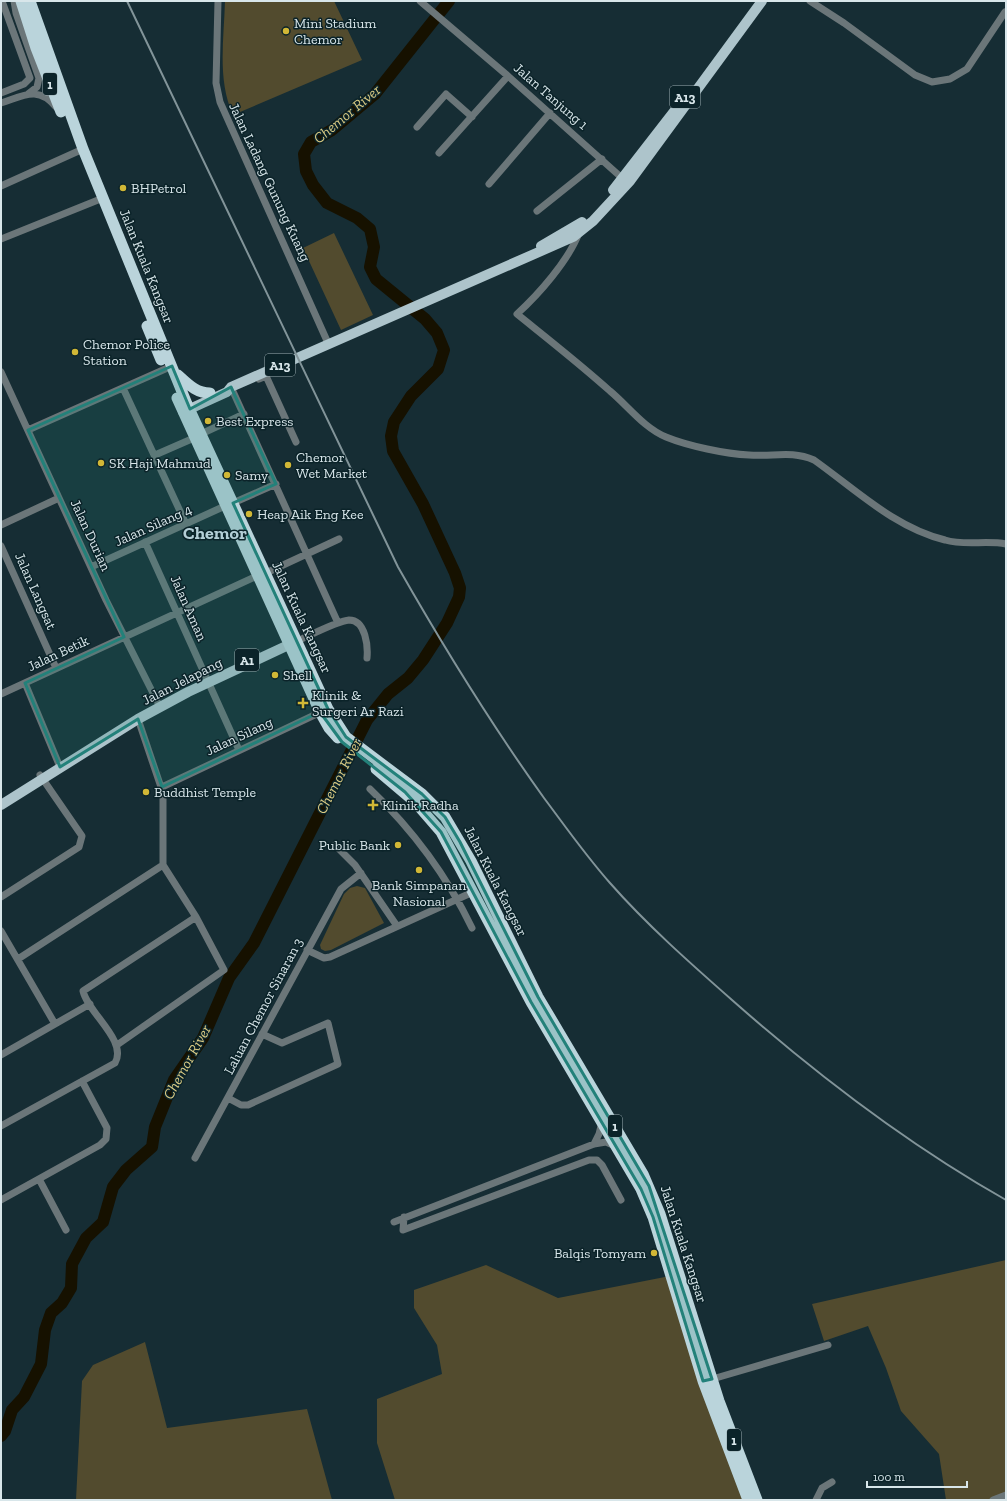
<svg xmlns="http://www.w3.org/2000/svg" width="1007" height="1501" font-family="'Zilla Slab',serif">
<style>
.green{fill:#524b2e}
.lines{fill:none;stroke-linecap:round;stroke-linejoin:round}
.river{stroke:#161100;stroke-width:12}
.minor{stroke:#6b7679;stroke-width:7}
.primary{stroke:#adc4cb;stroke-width:10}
.trunk{stroke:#bad4db;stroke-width:11}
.rail{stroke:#829499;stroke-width:2}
.marked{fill:#23817a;fill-opacity:0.2;stroke:#23817a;stroke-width:3;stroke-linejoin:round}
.poi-dot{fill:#d1b736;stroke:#0b2329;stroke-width:1.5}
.labels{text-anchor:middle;stroke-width:3;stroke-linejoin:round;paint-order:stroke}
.shield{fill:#0b2329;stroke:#9aacb0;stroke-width:1}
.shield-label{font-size:13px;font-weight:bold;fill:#d8e6ea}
.poi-label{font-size:14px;fill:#d8e6ea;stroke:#0b2329;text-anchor:start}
.street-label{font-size:14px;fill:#d8e6ea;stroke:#0b2329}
.water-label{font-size:15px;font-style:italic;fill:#dccc84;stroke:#0b2329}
.district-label{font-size:18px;font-weight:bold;fill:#b4cfd7;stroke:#0b2329}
</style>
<rect width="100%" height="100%" fill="#162d34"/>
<path class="green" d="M 225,1 L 334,1 L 362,60 L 233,115 C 217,80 224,39 225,1 Z
M 334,233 L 373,315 L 341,330 L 303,248 Z
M 357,886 L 365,888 L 384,923 L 331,950 L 325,951 L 321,949 L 320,945 L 344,894 L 350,888 Z
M 1006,1260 L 1006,1500 L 946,1500 L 939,1454 L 901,1411 L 886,1368 L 868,1326 L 824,1341 L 812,1304 Z
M 486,1265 L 558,1298 L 670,1276 L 748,1500 L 395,1500 L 377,1443 L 377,1399 L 442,1374 L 437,1345 L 414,1308 L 414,1290 Z
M 145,1342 L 167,1428 L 307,1409 L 332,1500 L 76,1500 L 82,1381 L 93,1365 Z"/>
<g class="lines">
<path class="river" d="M 1,1436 L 5,1431 L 12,1410 L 24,1397 L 41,1364 L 45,1330 L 51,1313 L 62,1303 L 71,1288 L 72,1264 L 86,1238 L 103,1222 L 113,1187 L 126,1170 L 152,1147 L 155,1127 L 174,1080 L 203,1038 L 229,978 L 254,943 L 367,720 L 388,694 L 408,678 L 423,660 L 447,623 L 459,597 L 460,588 L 455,573 L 423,504 L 393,451 L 391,436 L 394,422 L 411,396 L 438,369 L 444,350 L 437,333 L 425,319 L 376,279 L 370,267 L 374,247 L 370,229 L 357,218 L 327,203 L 313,185 L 306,171 L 304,154 L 311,142 L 332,130 L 375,94 L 449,1"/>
<path class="minor" d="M 14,1 L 16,13 L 39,78 L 37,87 L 28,94
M 218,1 L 216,83 L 220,102 L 328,343
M 420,1 L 508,76 L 622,178
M 810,1 L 844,23 L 915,75 L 932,82 L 950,79 L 967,69 L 1005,12
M 1,93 L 24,84 L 30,78 L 2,1
M 1,103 C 23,96 38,85 56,107
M 417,127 L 446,94 L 472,117
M 439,153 L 508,76
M 489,184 L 550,113
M 1,186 L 83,149
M 537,211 L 602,159
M 579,233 C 568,261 539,294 517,314 C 548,339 580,364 610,391 C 628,406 644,428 666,437 C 688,446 726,454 749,455 C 773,457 791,450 814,460 C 855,489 895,528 945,540 C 965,546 986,540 1006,544
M 1,239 L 103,198
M 1,372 L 106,600 L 160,707
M 259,379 L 266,376 L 296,442
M 231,387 L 338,623
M 123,388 L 186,524
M 28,430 L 172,366
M 201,434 L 244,414
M 155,455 L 194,438
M 233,503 L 276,484
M 1,525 L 59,498
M 145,542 L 239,750
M 1,546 L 56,668
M 91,567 L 225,506
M 266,573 L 339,539
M 297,641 C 309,636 337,621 349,620 C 366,620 368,647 367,658
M 25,683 L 60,767
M 1,694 L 257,576
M 162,787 L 323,711
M 370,789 C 412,829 447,876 472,928
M 335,845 L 355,865 L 397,926
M 1,897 L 79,847 L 82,836 L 40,775
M 1,931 L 55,1024
M 307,950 L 324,958 L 330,957 L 473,892
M 18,959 L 163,865
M 117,1045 L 224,970 L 196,917 L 163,865 L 163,793 L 138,719
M 1,1055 L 90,1004
M 228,1098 L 241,1105 L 248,1105 L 338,1064 L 328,1023 L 282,1043 L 262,1034
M 1,1126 L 115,1063 C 128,1041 88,1013 83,991 L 196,917
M 594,1144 L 599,1134 L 602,1122
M 195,1158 L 341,889 L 361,873
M 39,1179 L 66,1230
M 1,1200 L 100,1145 L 106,1139 L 107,1128 L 82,1081
M 404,1217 L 403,1230 L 589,1160 L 597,1160 L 602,1165 L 621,1200
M 394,1222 L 594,1144 L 606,1142 L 615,1146
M 709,1380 L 828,1345
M 816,1500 L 822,1488 L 832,1482
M 993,1500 L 1006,1495"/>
<path class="primary" d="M 613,190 L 679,105
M 541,246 L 582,222
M 183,412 L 227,392 L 231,387 L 573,237 L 593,221 L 630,181 L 762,1
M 1,805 L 138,719 L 188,692 L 297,641"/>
<path class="trunk" d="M 21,1 L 36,48 L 61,112
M 30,1 L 83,149 L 187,404 L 328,709 L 346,737 L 422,794 L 445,817 L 471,861 L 538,997 L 643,1174 L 660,1214 L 719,1401 L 757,1500
M 147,326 L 161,360
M 178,375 C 188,384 196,393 210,393
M 177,398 L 320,712 L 329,728 L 338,738
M 376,769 L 415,802 L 441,832 L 531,1002 L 641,1189 L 653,1217 L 703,1381 L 748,1500"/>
<path class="rail" d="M 127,1 L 398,567 C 443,646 491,724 544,798 C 565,826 586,856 610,883 C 647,925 690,963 732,1000 C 817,1075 907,1144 1006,1200"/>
</g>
<path class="marked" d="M 172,366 L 190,409 L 231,387 L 276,484 L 233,503 L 328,709 L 346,737 L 422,794 L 445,817 L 460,842 L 538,997 L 649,1186 L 712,1379 L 703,1381 L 653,1217 L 641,1189 L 531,1002 L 441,832 L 405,792 L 342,742 L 320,712 L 162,787 L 138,719 L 60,767 L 25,683 L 124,637 L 28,430 Z"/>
<g class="poi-dot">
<circle cx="286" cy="31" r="4"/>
<circle cx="123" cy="188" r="4"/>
<circle cx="75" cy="352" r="4"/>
<circle cx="208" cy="421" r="4"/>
<circle cx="101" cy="463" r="4"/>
<circle cx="288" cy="465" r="4"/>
<circle cx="227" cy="475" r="4"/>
<circle cx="249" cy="514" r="4"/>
<circle cx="275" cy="675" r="4"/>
<path d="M301 697h4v4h4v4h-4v4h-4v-4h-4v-4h4z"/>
<circle cx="146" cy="792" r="4"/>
<path d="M371 799h4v4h4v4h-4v4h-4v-4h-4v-4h4z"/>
<circle cx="398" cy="845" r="4"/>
<circle cx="419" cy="870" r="4"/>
<circle cx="654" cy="1253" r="4"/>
</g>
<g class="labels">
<g class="shield">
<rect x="43" y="73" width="14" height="22" rx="3"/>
<rect x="670" y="86" width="30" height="22" rx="3"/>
<rect x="265" y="354" width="30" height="22" rx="3"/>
<rect x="235" y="649" width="24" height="22" rx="3"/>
<rect x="608" y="1115" width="14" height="22" rx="3"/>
<rect x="727" y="1429" width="14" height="22" rx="3"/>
</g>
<g class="shield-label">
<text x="50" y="89">1</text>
<text x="685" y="102">A13</text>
<text x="280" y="370">A13</text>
<text x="247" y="665">A1</text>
<text x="615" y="1131">1</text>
<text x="734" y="1445">1</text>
</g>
<g class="poi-label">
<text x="294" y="28">Mini Stadium<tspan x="294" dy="16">Chemor</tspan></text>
<text x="131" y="193">BHPetrol</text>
<text x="83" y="349">Chemor Police<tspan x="83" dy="16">Station</tspan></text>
<text x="216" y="426">Best Express</text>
<text x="296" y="462">Chemor<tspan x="296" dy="16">Wet Market</tspan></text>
<text x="109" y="468">SK Haji Mahmud</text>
<text x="235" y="480">Samy</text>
<text x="257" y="519">Heap Aik Eng Kee</text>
<text x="283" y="680">Shell</text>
<text x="312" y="700">Klinik &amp;<tspan x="312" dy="16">Surgeri Ar Razi</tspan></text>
<text x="154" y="797">Buddhist Temple</text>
<text x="382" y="810">Klinik Radha</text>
<text x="390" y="850" text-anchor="end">Public Bank</text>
<text x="419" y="890" text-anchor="middle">Bank Simpanan<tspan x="419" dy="16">Nasional</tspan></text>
<text x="646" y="1258" text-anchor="end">Balqis Tomyam</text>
</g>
<g class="street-label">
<text transform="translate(551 96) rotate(41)" y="5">Jalan Tanjung 1</text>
<text transform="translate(270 182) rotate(65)" y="5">Jalan Ladang Gunung Kuang</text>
<text transform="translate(147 266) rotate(68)" y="5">Jalan Kuala Kangsar</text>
<text transform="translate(153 525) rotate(-24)" y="5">Jalan Silang 4</text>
<text transform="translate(91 535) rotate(65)" y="5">Jalan Durian</text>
<text transform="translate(36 591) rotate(66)" y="5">Jalan Langsat</text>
<text transform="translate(189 608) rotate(66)" y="5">Jalan Aman</text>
<text transform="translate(302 617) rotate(65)" y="5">Jalan Kuala Kangsar</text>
<text transform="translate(58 653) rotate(-25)" y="5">Jalan Betik</text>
<text transform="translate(182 681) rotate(-27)" y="5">Jalan Jelapang</text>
<text transform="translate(239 736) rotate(-25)" y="5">Jalan Silang</text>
<text transform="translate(496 881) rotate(63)" y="5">Jalan Kuala Kangsar</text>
<text transform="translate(263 1006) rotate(-62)" y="5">Laluan Chemor Sinaran 3</text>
<text transform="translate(684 1244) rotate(72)" y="5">Jalan Kuala Kangsar</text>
</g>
<g class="water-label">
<text transform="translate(347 114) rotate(-40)" y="5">Chemor River</text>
<text transform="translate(339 776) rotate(-63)" y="5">Chemor River</text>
<text transform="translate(187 1062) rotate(-61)" y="5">Chemor River</text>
</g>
<g class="district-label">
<text x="215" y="539">Chemor</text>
</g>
</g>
<rect width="1007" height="1501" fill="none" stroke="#d8e6ea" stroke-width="4"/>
<path d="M867 1481v6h100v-6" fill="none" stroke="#d8e6ea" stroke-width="2"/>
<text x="873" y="1481" font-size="12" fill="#d8e6ea" stroke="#0b2329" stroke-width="3" paint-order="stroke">100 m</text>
</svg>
